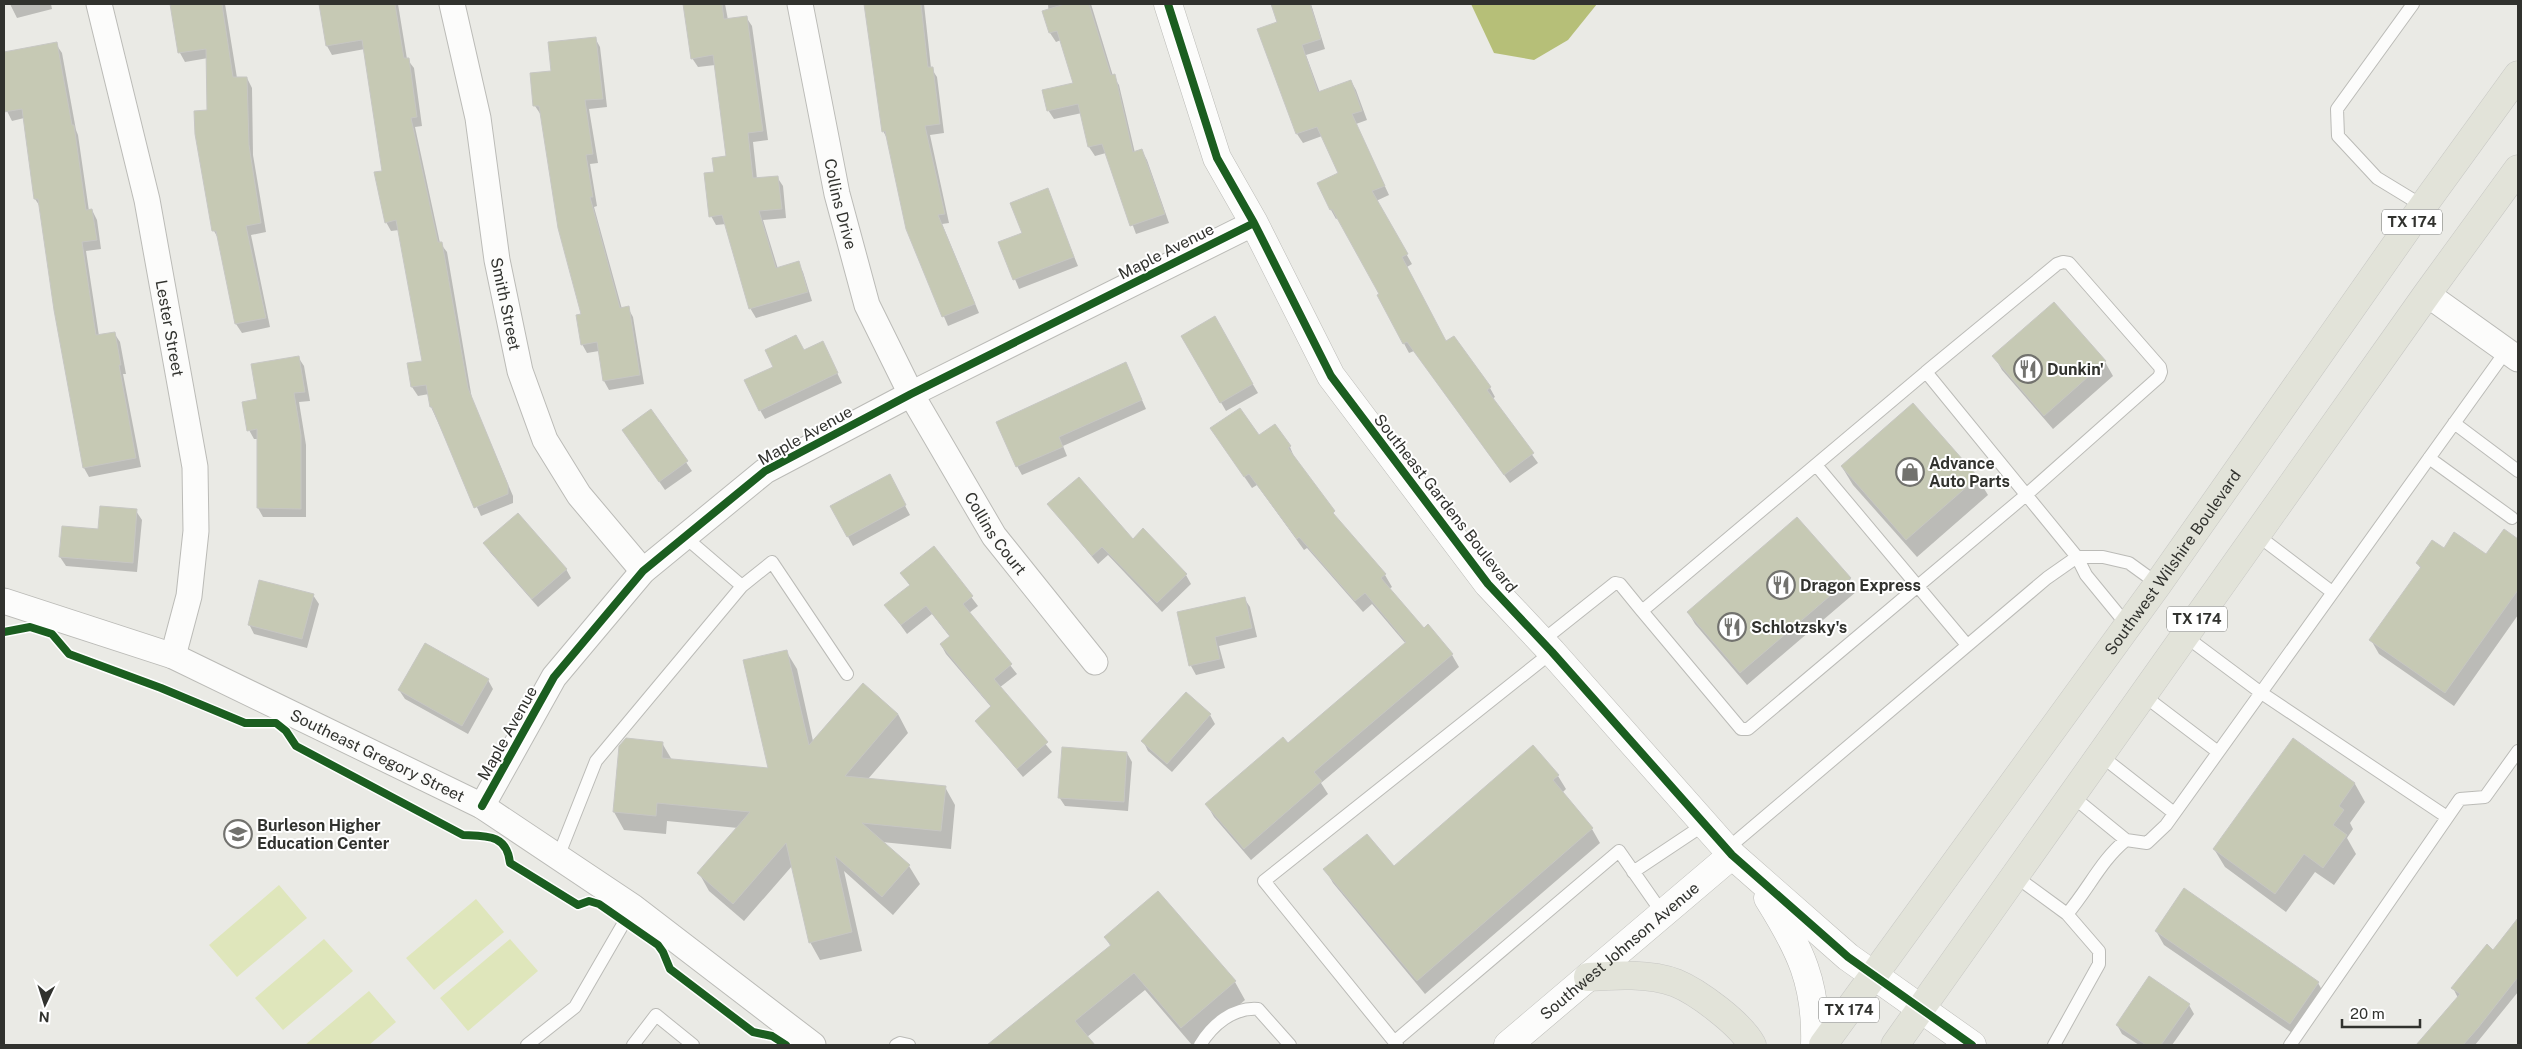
<svg xmlns="http://www.w3.org/2000/svg" width="2522" height="1049" font-family="'Public Sans',sans-serif">
<style>
.green{fill:#dfe6bb}
.water{fill:#b6bf78}
.shadow{fill:#0003}
.building{fill:#c6c9b4;stroke:#c7c7c3}
.lines{fill:none;stroke-linecap:round;stroke-linejoin:round}
.lane-casing{stroke:#bbbbb7;stroke-width:14}
.street-casing{stroke:#bbbbb7;stroke-width:27}
.secondary-casing{stroke:#bbbbb7;stroke-width:29}
.primary-casing{stroke:#c7c7c4;stroke-width:29}
.lane{stroke:#fcfcfb;stroke-width:12}
.street{stroke:#fcfcfb;stroke-width:25}
.secondary{stroke:#fcfcfb;stroke-width:28}
.primary{stroke:#e2e3d9;stroke-width:28}
.cycleway-casing{stroke:#fff;stroke-width:11}
.cycleway{stroke:#1b5e20;stroke-width:8}
.labels{text-anchor:middle;stroke-width:4;stroke-linejoin:round;paint-order:stroke}
.shield{fill:#fff;stroke:#6f706d;stroke-width:1}
.shield-label{font-size:15px;font-weight:bold;fill:#31322e}
.street-label{font-size:16px;fill:#31322e;stroke:#fff}
.poi-label{font-size:16px;font-weight:bold;fill:#31322e;stroke:#fff;text-anchor:start}
</style>
<rect width="100%" height="100%" fill="#eaeae5"/>
<path class="green" d="M 279,885 L 307,918 L 237,977 L 209,945 Z
M 476,899 L 504,932 L 434,990 L 406,958 Z
M 324,939 L 353,971 L 283,1030 L 255,998 Z
M 510,939 L 538,971 L 468,1031 L 440,998 Z
M 369,991 L 396,1022 L 369,1045 L 305,1045 Z"/>
<path class="water" d="M 1471,4 L 1597,4 L 1568,40 L 1534,60 L 1494,53 Z"/>
<path class="shadow" d="M 10,4 L 51,4 L 52,9 L 17,18 Z
M 172,4 L 225,4 L 237,78 L 247,78 L 252,88 L 253,155 L 266,232 L 251,235 L 270,327 L 242,333 L 236,324 L 219,240 L 214,231 L 208,58 L 185,62 L 180,53 Z
M 320,4 L 398,4 L 407,59 L 414,68 L 422,126 L 415,127 L 440,243 L 447,252 L 472,399 L 513,496 L 513,503 L 481,516 L 431,407 L 429,394 L 418,396 L 412,387 L 409,364 L 423,362 L 399,230 L 391,231 L 386,222 L 383,172 L 365,49 L 332,55 L 327,46 Z
M 684,4 L 725,4 L 728,20 L 746,17 L 752,26 L 768,140 L 753,142 L 757,179 L 777,177 L 783,186 L 786,218 L 763,220 L 778,269 L 798,263 L 803,272 L 812,301 L 756,318 L 750,308 L 726,224 L 716,225 L 711,216 L 715,173 L 727,158 L 715,65 L 698,67 L 692,58 Z
M 865,4 L 924,4 L 931,68 L 937,77 L 944,133 L 930,135 L 949,223 L 942,224 L 979,313 L 948,326 L 907,230 L 888,140 L 883,131 Z
M 1048,4 L 1091,4 L 1113,76 L 1119,85 L 1135,153 L 1142,151 L 1147,160 L 1169,223 L 1136,234 L 1106,153 L 1095,156 L 1089,147 L 1082,113 L 1054,119 L 1048,110 L 1075,84 L 1061,40 L 1056,42 L 1050,33 Z
M 1272,4 L 1311,4 L 1325,49 L 1306,55 L 1320,93 L 1351,81 L 1356,90 L 1367,120 L 1356,124 L 1389,195 L 1376,201 L 1412,264 L 1407,267 L 1446,343 L 1454,337 L 1490,388 L 1495,397 L 1492,399 L 1538,463 L 1510,483 L 1414,351 L 1409,353 L 1379,296 L 1381,294 L 1338,218 L 1336,219 L 1331,210 L 1319,183 L 1340,174 L 1322,136 L 1303,143 L 1297,134 L 1258,30 L 1279,23 Z
M 595,38 L 600,47 L 607,107 L 589,109 L 598,163 L 590,164 L 597,206 L 594,207 L 622,309 L 628,308 L 633,317 L 644,384 L 609,390 L 604,381 L 599,351 L 587,353 L 582,344 L 582,315 L 541,115 L 535,106 L 553,72 Z
M 56,44 L 62,53 L 76,130 L 78,135 L 89,211 L 92,210 L 97,220 L 101,249 L 86,251 L 99,336 L 114,333 L 120,342 L 126,374 L 123,374 L 141,467 L 89,477 L 84,468 L 41,208 L 35,199 L 24,118 L 12,121 L 7,111 L 4,95 L 4,53 Z
M 1047,190 L 1078,266 L 1019,289 L 1000,243 L 1024,234 Z
M 1214,318 L 1258,393 L 1226,411 L 1182,336 Z
M 804,352 L 827,352 L 842,383 L 765,419 L 760,410 Z
M 1994,356 L 2105,362 L 2113,376 L 2053,429 L 2002,370 Z
M 298,357 L 304,366 L 310,401 L 299,402 L 306,445 L 306,517 L 263,517 L 258,508 L 258,439 L 254,439 L 249,430 L 259,400 Z
M 1130,373 L 1146,409 L 1063,446 L 1067,456 L 1022,475 L 1017,466 Z
M 651,411 L 692,471 L 665,490 L 623,430 Z
M 1258,437 L 1290,447 L 1295,459 L 1340,524 L 1385,575 L 1392,587 L 1389,589 L 1424,629 L 1427,626 L 1452,655 L 1459,667 L 1321,783 L 1328,794 L 1251,860 L 1214,817 L 1207,805 L 1288,744 L 1406,644 L 1372,604 L 1363,612 L 1307,548 L 1304,550 L 1257,485 L 1252,488 L 1219,440 Z
M 1842,467 L 1977,477 L 1988,495 L 1917,557 L 1853,485 Z
M 894,485 L 910,515 L 853,546 L 832,507 Z
M 1049,505 L 1133,540 L 1143,530 L 1186,575 L 1191,584 L 1162,612 L 1108,555 L 1098,564 Z
M 136,511 L 142,520 L 137,572 L 66,566 L 60,557 L 100,530 Z
M 1797,519 L 1850,579 L 1857,591 L 1747,685 L 1695,624 L 1688,612 Z
M 2504,530 L 2518,540 L 2518,615 L 2454,706 L 2379,654 L 2371,640 L 2421,569 L 2417,563 L 2444,549 L 2486,556 Z
M 485,543 L 566,569 L 571,578 L 538,607 L 490,552 Z
M 934,548 L 978,606 L 969,613 L 1017,674 L 999,688 L 1052,752 L 1023,777 L 976,721 L 992,708 L 946,654 L 941,645 L 950,637 L 932,614 L 907,634 L 886,605 L 910,586 L 902,573 Z
M 313,595 L 319,604 L 307,648 L 254,634 L 249,624 Z
M 1244,598 L 1250,607 L 1257,637 L 1219,646 L 1225,668 L 1196,675 L 1191,666 L 1178,613 Z
M 786,651 L 797,669 L 813,741 L 898,714 L 908,733 L 868,779 L 945,787 L 955,805 L 951,849 L 882,842 L 909,866 L 920,884 L 893,915 L 844,871 L 862,951 L 820,960 L 810,942 L 792,866 L 744,921 L 709,891 L 699,873 L 738,828 L 667,821 L 666,834 L 624,830 L 614,812 L 662,743 L 672,760 L 770,769 Z
M 488,680 L 493,689 L 468,734 L 405,699 L 399,690 Z
M 1210,715 L 1215,724 L 1172,772 L 1148,751 L 1143,741 Z
M 2294,740 L 2355,784 L 2365,802 L 2350,823 L 2353,829 L 2347,838 L 2356,854 L 2334,885 L 2315,872 L 2286,912 L 2225,867 L 2214,849 Z
M 1127,753 L 1132,762 L 1128,811 L 1065,806 L 1059,797 Z
M 1558,776 L 1566,789 L 1562,793 L 1592,829 L 1600,843 L 1425,994 L 1333,883 L 1325,869 L 1393,868 Z
M 2185,890 L 2318,983 L 2326,997 L 2298,1037 L 2164,945 L 2156,931 Z
M 2518,920 L 2518,992 L 2475,1045 L 2418,1045 L 2458,998 L 2453,988 L 2493,952 Z
M 1105,937 L 1235,982 L 1245,1000 L 1192,1045 L 1145,990 L 1087,1037 L 1093,1045 L 1001,1045 L 997,1039 L 1111,947 Z
M 2189,1005 L 2194,1014 L 2172,1045 L 2139,1045 L 2122,1034 L 2117,1025 Z"/>
<path class="building" d="M 170,4 L 222,4 L 233,77 L 247,77 L 249,145 L 261,223 L 246,226 L 266,318 L 235,324 L 216,231 L 212,231 L 195,134 L 194,111 L 207,110 L 206,49 L 178,53 Z
M 319,4 L 395,4 L 404,58 L 409,58 L 417,117 L 411,118 L 438,242 L 442,242 L 468,388 L 508,485 L 508,494 L 474,508 L 432,407 L 430,407 L 426,385 L 411,387 L 407,363 L 422,361 L 396,220 L 385,223 L 374,172 L 382,171 L 362,40 L 326,46 Z
M 683,4 L 722,4 L 724,19 L 747,16 L 763,131 L 748,133 L 753,178 L 778,176 L 782,209 L 759,211 L 776,268 L 799,261 L 808,292 L 749,309 L 722,215 L 709,217 L 704,173 L 714,172 L 712,158 L 726,156 L 713,55 L 691,59 Z
M 864,4 L 921,4 L 928,67 L 933,67 L 940,124 L 925,126 L 945,214 L 938,215 L 975,304 L 942,317 L 906,229 L 885,131 L 882,132 Z
M 1065,4 L 1089,4 L 1111,75 L 1115,74 L 1133,152 L 1142,149 L 1165,214 L 1130,226 L 1102,144 L 1088,147 L 1078,104 L 1047,111 L 1042,90 L 1073,83 L 1057,31 L 1049,33 L 1042,11 Z
M 1271,4 L 1310,4 L 1321,39 L 1302,45 L 1318,92 L 1351,80 L 1362,111 L 1352,114 L 1385,186 L 1372,191 L 1408,254 L 1402,257 L 1446,341 L 1454,336 L 1491,387 L 1487,390 L 1534,453 L 1504,475 L 1407,342 L 1403,344 L 1377,295 L 1379,294 L 1332,209 L 1330,210 L 1317,183 L 1338,173 L 1317,127 L 1296,134 L 1257,29 L 1277,22 Z
M 596,37 L 603,99 L 585,100 L 593,154 L 586,155 L 593,197 L 590,197 L 620,308 L 629,306 L 640,375 L 603,381 L 597,342 L 581,345 L 576,315 L 581,314 L 558,228 L 539,106 L 533,106 L 530,73 L 551,71 L 548,42 Z
M 57,42 L 72,125 L 74,125 L 86,210 L 92,209 L 97,240 L 82,242 L 96,335 L 115,332 L 121,365 L 119,365 L 136,458 L 83,468 L 54,310 L 38,199 L 34,199 L 22,109 L 4,112 L 4,52 Z
M 1048,188 L 1074,257 L 1013,280 L 998,242 L 1022,233 L 1010,203 Z
M 2054,302 L 2106,361 L 2044,416 L 1992,356 Z
M 1215,316 L 1253,384 L 1220,403 L 1181,336 Z
M 796,335 L 804,350 L 823,341 L 838,373 L 759,411 L 744,380 L 773,367 L 765,350 Z
M 299,356 L 305,392 L 294,393 L 301,435 L 301,509 L 257,508 L 257,429 L 247,431 L 242,402 L 257,399 L 251,364 Z
M 1126,362 L 1142,400 L 1059,437 L 1063,447 L 1016,467 L 996,422 Z
M 1913,403 L 1978,477 L 1906,540 L 1841,466 Z
M 1240,408 L 1259,435 L 1275,424 L 1291,446 L 1288,448 L 1335,511 L 1333,513 L 1386,574 L 1381,578 L 1424,628 L 1428,624 L 1453,654 L 1314,772 L 1322,781 L 1244,849 L 1205,804 L 1283,737 L 1288,743 L 1406,642 L 1365,593 L 1355,601 L 1299,537 L 1297,539 L 1249,474 L 1244,477 L 1210,428 Z
M 651,409 L 688,461 L 659,482 L 622,430 Z
M 890,474 L 906,505 L 847,537 L 830,506 Z
M 1079,477 L 1133,539 L 1143,528 L 1187,574 L 1157,603 L 1102,547 L 1092,556 L 1047,504 Z
M 100,506 L 137,509 L 133,563 L 59,557 L 62,526 L 98,529 Z
M 518,513 L 567,569 L 532,599 L 483,543 Z
M 1797,517 L 1851,578 L 1740,673 L 1687,612 Z
M 2504,529 L 2518,539 L 2518,590 L 2445,693 L 2369,640 L 2421,567 L 2416,563 L 2432,540 L 2444,548 L 2454,532 L 2486,554 Z
M 934,546 L 973,596 L 963,604 L 1012,664 L 994,679 L 1048,742 L 1017,769 L 975,721 L 991,706 L 940,644 L 950,636 L 926,606 L 901,625 L 884,605 L 910,585 L 900,573 Z
M 259,580 L 314,594 L 302,639 L 248,625 Z
M 1245,597 L 1252,628 L 1215,637 L 1220,659 L 1189,666 L 1177,612 Z
M 425,643 L 489,679 L 462,726 L 398,690 Z
M 787,650 L 809,745 L 863,683 L 898,714 L 845,776 L 946,786 L 941,831 L 862,823 L 910,865 L 882,897 L 835,856 L 852,932 L 809,943 L 786,843 L 733,904 L 697,873 L 750,812 L 657,803 L 656,816 L 613,812 L 619,746 L 626,738 L 663,742 L 662,758 L 768,768 L 743,660 Z
M 1186,692 L 1211,714 L 1167,764 L 1141,741 Z
M 2293,738 L 2355,783 L 2339,806 L 2344,810 L 2333,825 L 2347,835 L 2323,868 L 2304,854 L 2275,894 L 2213,849 Z
M 1533,745 L 1559,775 L 1553,780 L 1593,828 L 1417,981 L 1323,869 L 1367,834 L 1394,866 Z
M 1062,747 L 1127,752 L 1124,802 L 1058,798 Z
M 2184,888 L 2319,982 L 2290,1024 L 2155,931 Z
M 1158,891 L 1236,981 L 1181,1028 L 1134,973 L 1075,1021 L 1095,1045 L 987,1045 L 1111,945 L 1104,937 Z
M 2518,918 L 2518,977 L 2478,1028 L 2463,1045 L 2416,1045 L 2460,994 L 2451,988 L 2487,944 L 2493,950 Z
M 2149,976 L 2190,1004 L 2161,1045 L 2146,1045 L 2116,1025 Z"/>
<g class="lines">
<defs>
<path id="lane" d="M 2413,4 L 2337,109 L 2338,136 L 2377,178 L 2423,206
M 2454,423 L 2518,471
M 2429,458 L 2512,518
M 1816,465 L 1967,645
M 2257,535 L 2332,592
M 742,586 L 772,562 L 847,674
M 2127,625 L 2086,575 L 2077,557 L 2103,557 L 2129,563 L 2158,584
M 2185,636 L 2260,692 L 2447,817
M 1542,641 L 1615,583 L 1620,584 L 1642,611
M 2143,695 L 2218,752
M 2100,755 L 2174,813
M 2072,796 L 2126,840
M 1727,849 L 2047,578 L 2077,557 L 1926,372 L 1642,611 L 1741,729 L 1748,729 L 2026,495 L 2159,377 L 2161,372 L 2160,367 L 2069,263 L 2063,262 L 2057,264 L 1926,372
M 558,857 L 596,761 L 742,586 L 685,537
M 1633,872 L 1705,824
M 2015,876 L 2067,914
M 1394,1042 L 1619,851 L 1663,914
M 527,1045 L 575,1007 L 633,907
M 633,1045 L 656,1015 L 693,1045
M 896,1045 L 900,1043 L 909,1045
M 1200,1045 C 1212,1025 1233,1007 1258,1009 L 1290,1045
M 1397,1045 L 1264,881 L 1552,652
M 2054,1045 L 2099,964 L 2099,951 L 2067,914 C 2088,890 2101,860 2126,840 L 2147,843 L 2166,825 L 2506,351
M 2290,1045 L 2460,799 L 2485,797 L 2518,751"/>
<g id="street">
<path id="s1" d="M 99,4 L 147,200 L 195,467 L 196,531 L 189,596 L 173,656"/>
<path id="s2" d="M 452,4 L 478,118 L 497,260 L 520,371 L 545,440 L 579,495 L 643,571"/>
<path id="s3" d="M 800,4 L 837,194 L 867,305 L 911,394 L 994,536 L 1095,662"/>
<path d="M 2427,294 L 2518,359"/>
<path id="s4" d="M 4,601 L 173,656 L 482,806 L 633,907 L 813,1045"/>
<path d="M 482,806 L 554,677 L 643,571 L 765,471 L 911,394 L 1254,223"/>
</g>
<g id="secondary">
<path d="M 1168,4 L 1217,158 L 1254,223 L 1331,376 L 1488,584 L 1552,652 L 1732,855 L 1848,957 L 1972,1045"/>
<path d="M 1768,898 C 1800,949 1817,983 1815,1045"/>
<path id="s5" d="M 1508,1045 L 1732,855"/>
</g>
<g id="primary">
<path d="M 1588,977 C 1615,975 1650,973 1676,983 C 1698,992 1741,1024 1752,1045"/>
<path id="s6" d="M 1823,1045 L 2158,584 L 2423,206 L 2518,75"/>
<path d="M 1895,1045 L 2427,294 L 2518,169"/>
</g>
</defs>
<use href="#lane" class="lane-casing"/>
<use href="#street" class="street-casing"/>
<use href="#secondary" class="secondary-casing"/>
<use href="#primary" class="primary-casing"/>
<use href="#lane" class="lane"/>
<use href="#street" class="street"/>
<use href="#secondary" class="secondary"/>
<use href="#primary" class="primary"/>
<defs>
<path id="cycleway" d="M 1168,4 L 1217,158 L 1254,223 L 1331,376 L 1488,584 L 1552,652 L 1732,855 L 1848,957 L 1972,1045
M 4,632 L 30,627 L 52,634 L 69,654 L 161,688 L 245,723 L 276,723 L 286,731 L 296,746 L 463,835 C 486,836 507,834 510,863 L 578,905 L 589,901 L 599,904 L 658,945 L 663,952 L 670,969 L 753,1032 L 772,1036 L 786,1045
M 482,806 L 554,677 L 643,571 L 765,471 L 911,394 L 1254,223"/>
</defs>
<use href="#cycleway" class="cycleway-casing"/>
<use href="#cycleway" class="cycleway"/>
</g>
<defs>
<symbol id="restaurant-ring" viewBox="-11 -11 22 22"><circle r="9.5" fill="#fff" stroke="#72726e" stroke-width="1.5"/><path d="M-5-6h1v4h1v-4h1v4h1v-4h1v5L-1.5 .5V6h-2V.5L-5-1ZM5-6V6H3V1.5H1.5Q1.5-4 5-6Z" fill="#72726e"/></symbol>
<symbol id="shop-ring" viewBox="-11 -11 22 22"><circle r="9.5" fill="#fff" stroke="#72726e" stroke-width="1.5"/><path d="M-5-2.5h2.3a2.7 3.5 0 0 1 5.4 0H5L5.5 6h-11ZM-1.5-2.5h3a1.5 2.3 0 0 0-3 0Z" fill="#72726e"/></symbol>
<symbol id="university-ring" viewBox="-11 -11 22 22"><circle r="9.5" fill="#fff" stroke="#72726e" stroke-width="1.5"/><path d="M0-5L7-2L0 1L-7-2ZM-4 1L0 2.5L4 1V4Q0 6-4 4Z" fill="#72726e"/></symbol>
</defs>
<g fill-rule="evenodd">
<use href="#restaurant-ring" x="2012" y="353" width="32" height="32"/>
<use href="#shop-ring" x="1894" y="456" width="32" height="32"/>
<use href="#restaurant-ring" x="1765" y="569" width="32" height="32"/>
<use href="#restaurant-ring" x="1716" y="611" width="32" height="32"/>
<use href="#university-ring" x="222" y="818" width="32" height="32"/>
</g>
<g class="labels">
<g class="shield">
<rect x="2382" y="209.5" width="60" height="25" rx="4"/>
<rect x="2167" y="606.5" width="60" height="25" rx="4"/>
<rect x="1819" y="997.5" width="60" height="25" rx="4"/>
</g>
<g class="shield-label">
<text x="2412" y="227">TX 174</text>
<text x="2197" y="624">TX 174</text>
<text x="1849" y="1015">TX 174</text>
</g>
<g class="street-label">
<text dy="6" stroke="none"><textPath href="#s3" startOffset="204">Collins Drive</textPath></text>
<text transform="translate(1166 251) rotate(-27)" y="6">Maple Avenue</text>
<text dy="6" stroke="none"><textPath href="#s2" startOffset="305">Smith Street</textPath></text>
<text dy="6" stroke="none"><textPath href="#s1" startOffset="332">Lester Street</textPath></text>
<text transform="translate(805 435) rotate(-29)" y="6">Maple Avenue</text>
<text transform="translate(1446 503) rotate(52)" y="6">Southeast Gardens Boulevard</text>
<text dy="6" stroke="none"><textPath href="#s3" startOffset="571">Collins Court</textPath></text>
<text dy="6" stroke="none"><textPath href="#s6" startOffset="596">Southwest Wilshire Boulevard</textPath></text>
<text transform="translate(507 733) rotate(-61)" y="6">Maple Avenue</text>
<text dy="6" stroke="none"><textPath href="#s4" startOffset="405">Southeast Gregory Street</textPath></text>
<text dy="6" stroke="none"><textPath href="#s5" startOffset="146">Southwest Johnson Avenue</textPath></text>
</g>
<g class="poi-label">
<text x="2047" y="375">Dunkin'</text>
<text x="1929" y="469">Advance<tspan x="1929" dy="18">Auto Parts</tspan></text>
<text x="1800" y="591">Dragon Express</text>
<text x="1751" y="633">Schlotzsky's</text>
<text x="257" y="831">Burleson Higher<tspan x="257" dy="18">Education Center</tspan></text>
</g>
</g>
<rect width="2522" height="1049" fill="none" stroke="#31322e" stroke-width="10"/>
<g transform="translate(45 1004) rotate(184)" stroke="#ffffff" stroke-width="4" paint-order="stroke">
<path d="M0-4L9 19L0 12L-9 19Z" fill="#31322e"/>
<text y="-8" font-size="14" font-weight="bold" text-anchor="middle" fill="#31322e">N</text>
</g>
<path d="M2342 1019v8h78v-8" fill="none" stroke="#31322e" stroke-width="2.5"/>
<text x="2350" y="1019" font-size="15" fill="#31322e" stroke="#ffffff" stroke-width="4" paint-order="stroke">20 m</text>
</svg>
